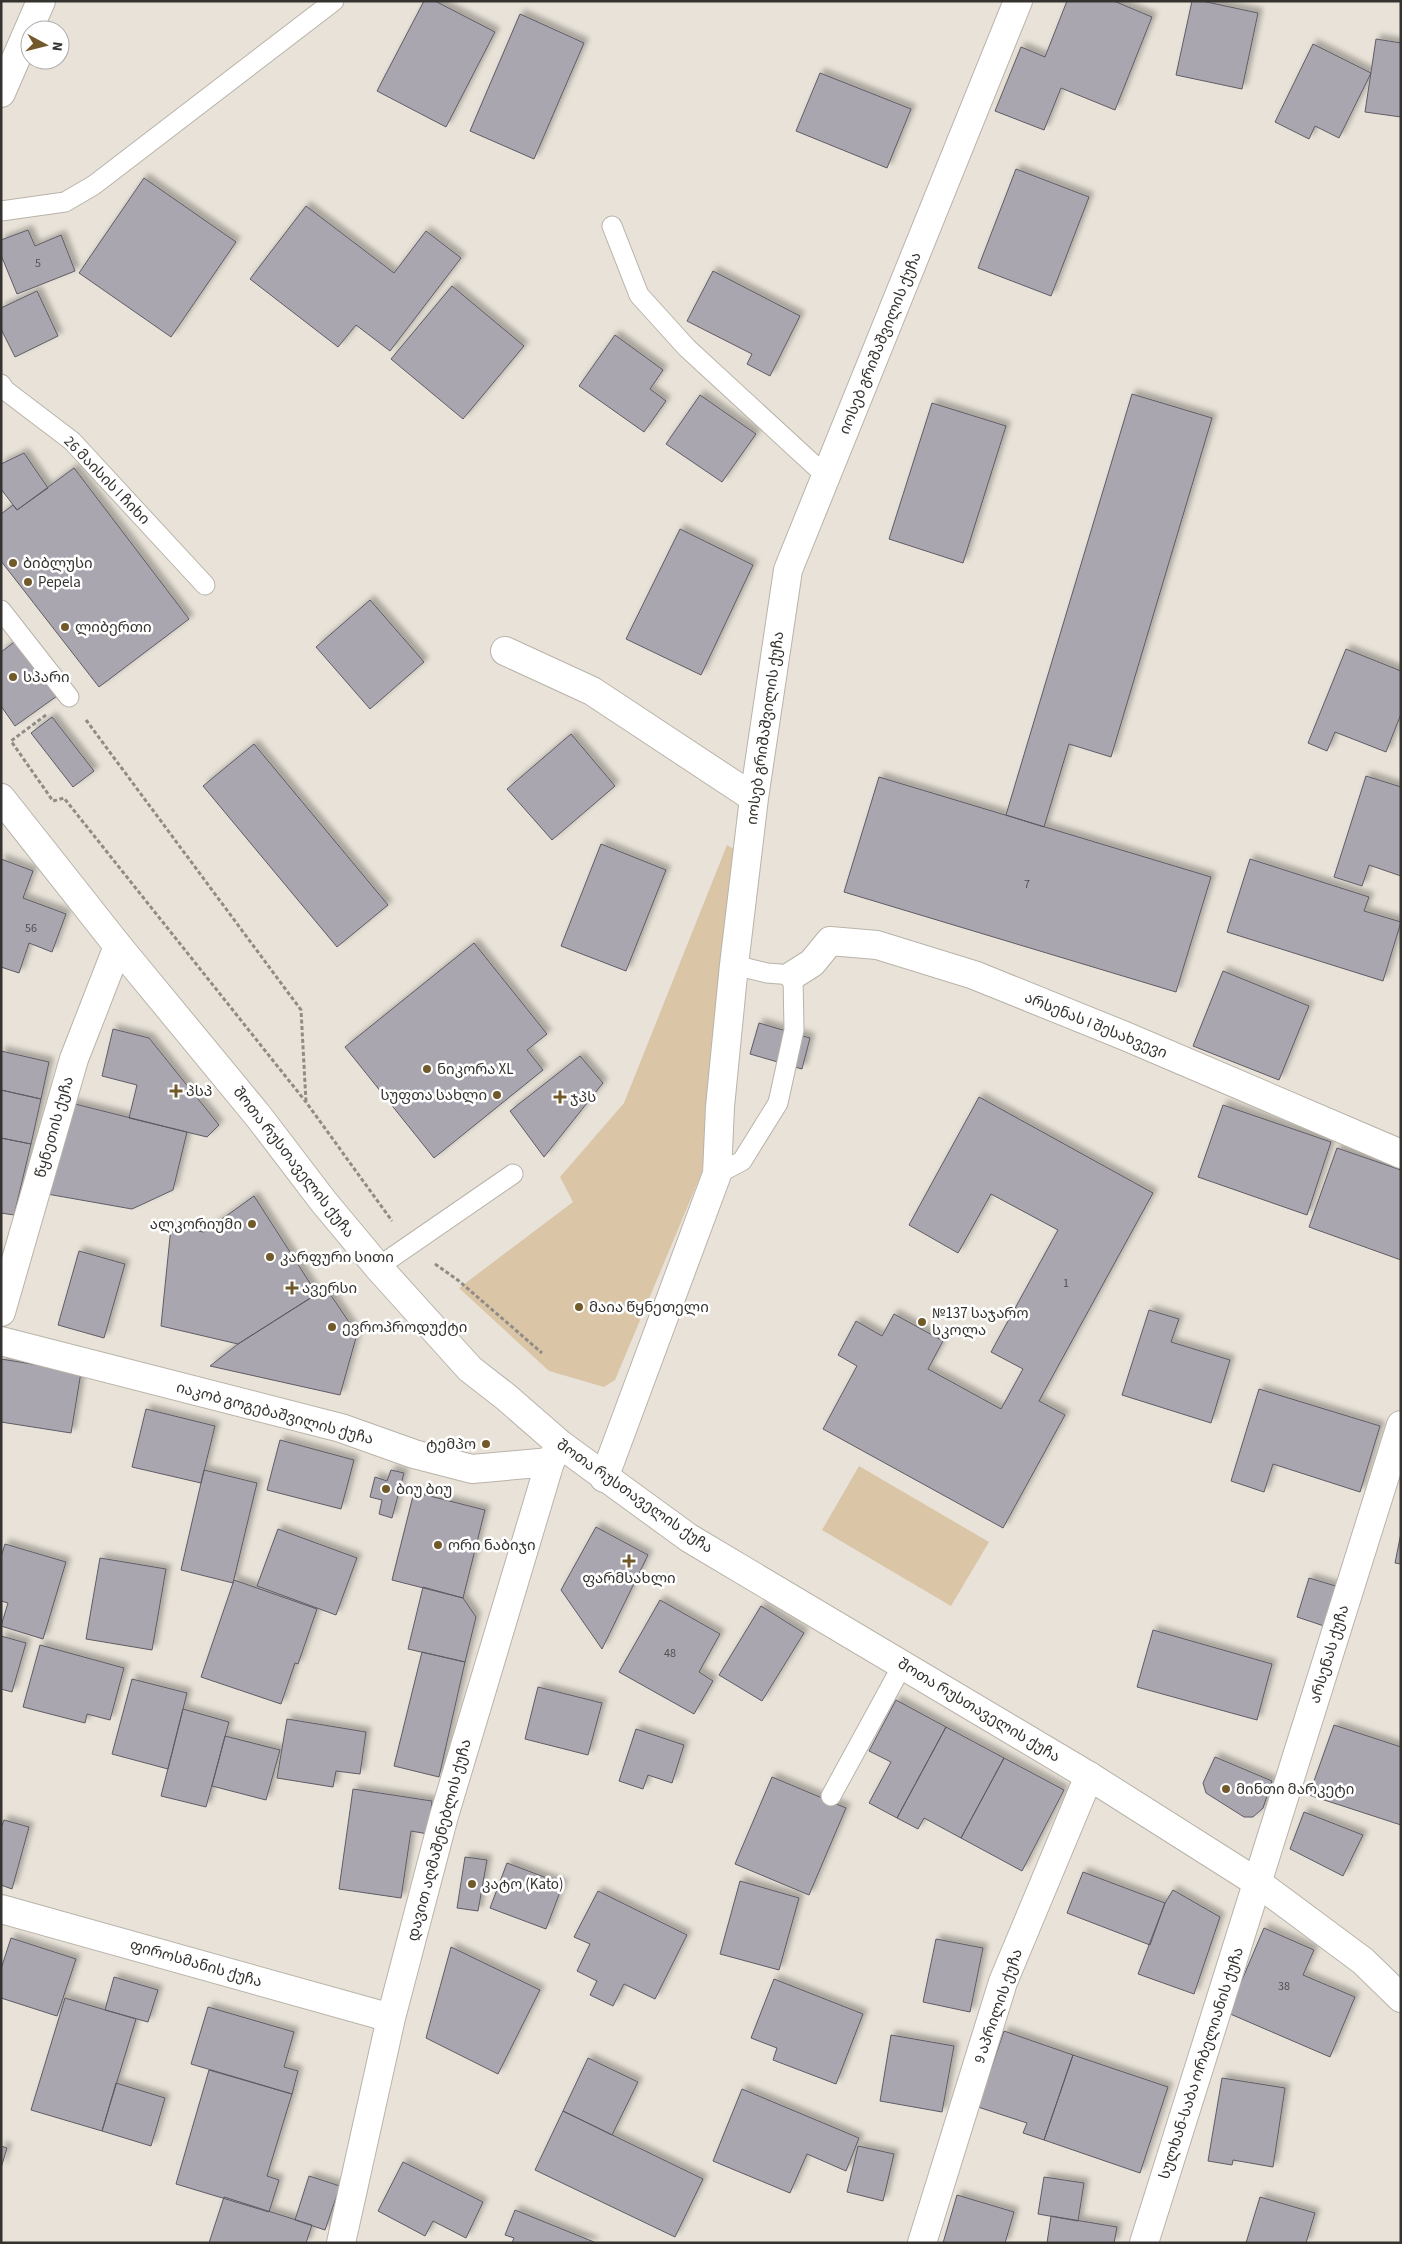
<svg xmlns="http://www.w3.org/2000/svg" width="1402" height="2244" font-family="'Source Sans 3','Noto Sans Georgian',sans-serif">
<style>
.green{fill:#dac6a7}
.building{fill:#a9a6b0;stroke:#5f5c65;filter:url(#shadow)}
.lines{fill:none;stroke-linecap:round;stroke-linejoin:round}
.service-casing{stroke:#b9b3a9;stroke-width:21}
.minor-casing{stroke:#b9b3a9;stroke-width:30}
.secondary-casing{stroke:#b9b3a9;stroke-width:30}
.path{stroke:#908c85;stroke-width:3;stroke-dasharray:4 2.5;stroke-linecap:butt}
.service{stroke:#fff;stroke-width:19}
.minor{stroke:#fff;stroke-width:28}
.secondary{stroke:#fff;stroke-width:28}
.poi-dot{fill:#715929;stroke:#fff;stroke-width:2}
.labels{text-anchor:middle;stroke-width:5;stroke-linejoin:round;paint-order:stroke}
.number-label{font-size:12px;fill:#52504f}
.street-label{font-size:15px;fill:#35332f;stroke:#fff}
.poi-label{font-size:15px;fill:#35332f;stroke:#fff;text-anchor:start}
</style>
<defs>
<filter id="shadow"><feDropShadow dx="4.5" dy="-4.5" stdDeviation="2.5" flood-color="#0004"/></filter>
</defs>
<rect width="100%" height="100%" fill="#e8e2d8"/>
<path class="green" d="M 727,845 L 739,852 L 702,1172 L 615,1380 L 604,1387 L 549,1371 L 459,1288 L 573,1202 L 560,1177 L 624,1103 Z
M 859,1466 L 989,1542 L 951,1606 L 822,1530 Z"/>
<path class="building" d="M 424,1 L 435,1 L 495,32 L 446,127 L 377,91 Z
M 1067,1 L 1114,1 L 1152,17 L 1115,110 L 1061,88 L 1044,130 L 995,111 L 1021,47 L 1045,57 Z
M 1192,1 L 1202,1 L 1258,13 L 1242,89 L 1176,75 Z
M 520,14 L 584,43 L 534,159 L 470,131 Z
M 1376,39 L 1401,43 L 1401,117 L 1365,112 Z
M 1313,44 L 1371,73 L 1339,138 L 1315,126 L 1309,139 L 1275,122 Z
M 820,73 L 911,109 L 887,168 L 796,131 Z
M 1016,169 L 1089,197 L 1051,296 L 978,268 Z
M 144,178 L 236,242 L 171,337 L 79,273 Z
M 306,206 L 394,273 L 426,231 L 461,258 L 390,351 L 356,325 L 338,347 L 250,279 Z
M 28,230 L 35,246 L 61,235 L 75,271 L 17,294 L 1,255 L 1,240 Z
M 713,271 L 800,316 L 770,376 L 747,364 L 752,354 L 687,321 Z
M 452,286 L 524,346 L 463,419 L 391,359 Z
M 37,291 L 58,336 L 15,357 L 1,329 L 1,308 Z
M 615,335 L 663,370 L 650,389 L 666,401 L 644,432 L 579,386 Z
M 1132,394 L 1212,418 L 1111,757 L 1069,744 L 1044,827 L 1006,815 Z
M 700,395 L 756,434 L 722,482 L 666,444 Z
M 932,403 L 1006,426 L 963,563 L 889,539 Z
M 24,453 L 48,488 L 17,510 L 1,489 L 1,464 Z
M 74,468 L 189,619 L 99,687 L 1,561 L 1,514 L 13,505 L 17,510 Z
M 680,529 L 753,565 L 701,675 L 626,639 Z
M 370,600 L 424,662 L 370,709 L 316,647 Z
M 17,640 L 57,696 L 15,726 L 1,706 L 1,652 Z
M 1346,649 L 1401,671 L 1401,714 L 1386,752 L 1335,732 L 1327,751 L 1308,743 Z
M 52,717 L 94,771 L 73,787 L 31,733 Z
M 571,734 L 615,786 L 552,840 L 507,789 Z
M 254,744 L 388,905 L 337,947 L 203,786 Z
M 1366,776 L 1401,787 L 1401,876 L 1369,865 L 1362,886 L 1334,877 Z
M 879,777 L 1211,877 L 1176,992 L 844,892 Z
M 601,844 L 666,870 L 626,971 L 561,946 Z
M 1,859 L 33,871 L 23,898 L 66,914 L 52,952 L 29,943 L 19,973 L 1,967 Z
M 1250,859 L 1369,897 L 1364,911 L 1401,922 L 1383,981 L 1227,932 Z
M 474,943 L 547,1034 L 527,1050 L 543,1070 L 434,1158 L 345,1047 Z
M 1223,971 L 1309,1006 L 1279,1080 L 1193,1046 Z
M 759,1023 L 810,1038 L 802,1069 L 750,1054 Z
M 113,1029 L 149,1038 L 219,1125 L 207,1137 L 129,1118 L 137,1085 L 102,1076 Z
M 1,1051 L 49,1062 L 41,1099 L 1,1090 Z
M 580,1056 L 603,1083 L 544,1157 L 510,1111 Z
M 1,1090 L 41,1099 L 31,1144 L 1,1138 Z
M 979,1097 L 1153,1193 L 1039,1401 L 1065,1415 L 1003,1528 L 823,1429 L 857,1366 L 838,1355 L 856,1321 L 882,1336 L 894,1314 L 943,1341 L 928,1369 L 1001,1409 L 1023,1369 L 991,1352 L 1058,1230 L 991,1194 L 958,1253 L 909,1225 Z
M 71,1103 L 187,1132 L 173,1190 L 132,1209 L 47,1194 Z
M 1223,1105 L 1331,1142 L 1307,1215 L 1198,1177 Z
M 1,1138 L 31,1144 L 14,1215 L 1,1213 Z
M 1337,1148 L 1401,1170 L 1401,1260 L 1309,1227 Z
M 254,1196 L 317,1294 L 238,1344 L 161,1326 L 171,1227 L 204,1232 Z
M 79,1251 L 125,1264 L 104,1338 L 58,1325 Z
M 326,1288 L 357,1334 L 340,1395 L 210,1366 L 238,1344 Z
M 1149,1310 L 1179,1319 L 1171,1342 L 1230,1360 L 1211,1423 L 1122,1395 Z
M 1,1359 L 81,1372 L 71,1433 L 1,1422 Z
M 1259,1389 L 1380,1426 L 1360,1492 L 1273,1464 L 1264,1492 L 1231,1481 Z
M 146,1409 L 215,1426 L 201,1483 L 132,1467 Z
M 280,1440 L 354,1460 L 341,1509 L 267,1490 Z
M 204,1470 L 257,1483 L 233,1583 L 181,1570 Z
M 391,1470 L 404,1473 L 392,1518 L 379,1514 L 382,1500 L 370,1497 L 375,1477 L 387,1481 Z
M 414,1492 L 485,1510 L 463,1598 L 392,1580 Z
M 596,1527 L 648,1555 L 602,1649 L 561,1590 Z
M 278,1529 L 357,1558 L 336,1615 L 257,1586 Z
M 1401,1533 L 1401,1564 L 1395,1563 Z
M 5,1544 L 66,1562 L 43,1639 L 1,1626 L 8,1603 L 1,1601 L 1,1557 Z
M 100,1558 L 166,1569 L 152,1650 L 86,1639 Z
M 1309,1578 L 1339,1587 L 1327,1627 L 1297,1617 Z
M 234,1580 L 317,1609 L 298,1664 L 295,1663 L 281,1704 L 201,1677 Z
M 423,1587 L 463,1598 L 476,1617 L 465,1662 L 408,1649 Z
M 660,1600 L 720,1634 L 699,1672 L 713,1681 L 694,1714 L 619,1672 Z
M 761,1606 L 804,1633 L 762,1701 L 719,1675 Z
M 1153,1630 L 1272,1664 L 1257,1720 L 1137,1687 Z
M 1,1636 L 26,1643 L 12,1692 L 1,1689 Z
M 40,1645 L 124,1668 L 110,1720 L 87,1714 L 85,1723 L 23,1707 Z
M 422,1652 L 465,1662 L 439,1777 L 394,1766 Z
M 132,1679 L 187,1693 L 168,1769 L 112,1754 Z
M 538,1687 L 602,1703 L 588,1755 L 525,1739 Z
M 896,1700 L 946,1727 L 897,1818 L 869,1803 L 891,1762 L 869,1751 Z
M 183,1709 L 229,1722 L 206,1807 L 161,1796 Z
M 287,1719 L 366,1732 L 360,1774 L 336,1771 L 333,1787 L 277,1778 Z
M 1334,1725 L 1401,1747 L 1401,1825 L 1309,1795 Z
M 946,1727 L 1004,1758 L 961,1838 L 924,1818 L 918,1829 L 897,1818 Z
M 636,1729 L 684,1745 L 672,1783 L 648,1775 L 643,1789 L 619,1781 Z
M 225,1736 L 280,1750 L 266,1800 L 212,1786 Z
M 1215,1757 L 1272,1781 L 1263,1808 L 1253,1817 L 1244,1817 L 1206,1793 L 1203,1783 Z
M 1004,1758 L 1064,1790 L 1022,1871 L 961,1838 Z
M 772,1777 L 846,1808 L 809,1895 L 735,1864 Z
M 353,1789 L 432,1801 L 428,1834 L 411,1831 L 401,1898 L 339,1889 Z
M 1304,1812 L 1363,1835 L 1343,1876 L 1290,1849 Z
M 4,1820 L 29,1827 L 12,1889 L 1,1885 L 1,1828 Z
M 465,1857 L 487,1860 L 478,1911 L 457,1908 Z
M 507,1863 L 563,1884 L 546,1929 L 490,1908 Z
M 1083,1872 L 1165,1903 L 1150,1945 L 1067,1913 Z
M 740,1881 L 799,1898 L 779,1970 L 720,1954 Z
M 1173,1890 L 1220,1917 L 1194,1994 L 1138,1974 L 1165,1903 Z
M 598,1891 L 687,1935 L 655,1999 L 624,1984 L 613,2006 L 590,1995 L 597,1981 L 577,1971 L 590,1944 L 574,1937 Z
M 1264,1928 L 1314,1950 L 1303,1975 L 1355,1997 L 1330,2057 L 1228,2013 Z
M 11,1938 L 76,1959 L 57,2016 L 1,1998 L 1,1969 Z
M 936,1939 L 983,1948 L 970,2012 L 923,2002 Z
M 451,1947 L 540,1990 L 498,2074 L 426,2038 Z
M 114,1977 L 158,1990 L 148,2022 L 105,2010 Z
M 774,1979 L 863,2014 L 836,2084 L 773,2060 L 777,2048 L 751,2038 Z
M 65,1998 L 136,2019 L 102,2131 L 31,2110 Z
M 208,2007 L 294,2032 L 284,2067 L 298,2071 L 292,2094 L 191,2064 Z
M 1004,2031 L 1073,2055 L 1044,2140 L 1023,2133 L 1027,2123 L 978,2107 Z
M 891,2035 L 954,2046 L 942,2112 L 880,2101 Z
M 1073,2055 L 1168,2087 L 1140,2173 L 1044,2140 Z
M 588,2058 L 638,2082 L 612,2135 L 563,2111 Z
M 209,2070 L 292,2094 L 267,2176 L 279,2180 L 269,2212 L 176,2184 Z
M 1222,2078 L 1285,2088 L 1273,2167 L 1233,2160 L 1232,2165 L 1208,2161 Z
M 116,2083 L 165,2098 L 151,2146 L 102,2131 Z
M 742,2089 L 859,2138 L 846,2171 L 807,2154 L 790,2193 L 713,2161 Z
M 563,2111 L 703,2179 L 675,2237 L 535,2170 Z
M 1,2146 L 7,2148 L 1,2168 Z
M 858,2146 L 894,2154 L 883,2201 L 847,2192 Z
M 403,2162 L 483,2202 L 466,2238 L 433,2221 L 425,2236 L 378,2211 Z
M 309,2176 L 340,2186 L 325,2230 L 295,2220 Z
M 1044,2177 L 1084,2183 L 1078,2221 L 1038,2214 Z
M 957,2195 L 1014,2212 L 1005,2243 L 943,2243 Z
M 224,2197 L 312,2225 L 306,2243 L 209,2243 Z
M 1260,2197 L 1315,2213 L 1306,2243 L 1246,2243 Z
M 515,2210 L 594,2242 L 594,2243 L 512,2243 L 514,2238 L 505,2235 Z
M 1051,2216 L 1117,2227 L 1114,2243 L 1047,2243 Z"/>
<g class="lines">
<defs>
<path id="service" d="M 1,211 L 65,202 L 94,185 L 334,1
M 612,226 L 639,295 L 687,348 L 826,476
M 1,384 L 5,390 L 72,441 L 205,585
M 1,610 L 69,697
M 717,1174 L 742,1161 L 778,1103 L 794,1030 L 793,975 L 767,973 L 734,965
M 378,1267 L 513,1174
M 831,1796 L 903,1664"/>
<path id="minor" d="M 1,93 L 41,1
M 505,651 L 592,691 L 754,798
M 793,975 L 812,963 L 830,941 L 877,945 L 974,975 L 1125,1036 L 1401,1154
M 1,1312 L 74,1059 L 118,946
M 1,1341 L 341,1428 L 414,1454 L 472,1469 L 550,1462
M 604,1478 L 717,1174 L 720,1107 L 734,965 L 754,798 L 788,570 L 1018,1
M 1,1909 L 391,2018
M 341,2243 L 391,2018 L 444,1816 L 550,1462 L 560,1444
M 922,2243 L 1003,1982 L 1089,1776
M 1144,2243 L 1401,1425"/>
<path id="secondary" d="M 1,798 L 118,946 L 259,1117 L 323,1201 L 378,1267 L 470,1369 L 506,1397 L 560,1444 L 689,1538 L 1089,1776 L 1258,1883 L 1363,1961 L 1401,1998"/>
</defs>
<use href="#service" class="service-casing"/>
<use href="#minor" class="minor-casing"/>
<use href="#secondary" class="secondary-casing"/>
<path class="path" d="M 46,715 L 11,741 L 53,801 L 64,798 L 306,1102 L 392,1221
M 86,720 L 301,1010 L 306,1102
M 435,1264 L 459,1281 L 542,1353"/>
<use href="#service" class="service"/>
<use href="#minor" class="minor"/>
<use href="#secondary" class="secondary"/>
</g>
<g class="poi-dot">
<circle cx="13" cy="563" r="5"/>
<circle cx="28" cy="582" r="5"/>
<circle cx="65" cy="627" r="5"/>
<circle cx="13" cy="677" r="5"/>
<circle cx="427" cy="1069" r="5"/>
<path d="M173.5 1083.5h5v5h5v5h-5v5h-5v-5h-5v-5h5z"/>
<circle cx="497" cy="1095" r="5"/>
<path d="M557.5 1089.5h5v5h5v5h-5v5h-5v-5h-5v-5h5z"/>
<circle cx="252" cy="1224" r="5"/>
<circle cx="270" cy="1257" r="5"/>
<path d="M289.5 1280.5h5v5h5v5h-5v5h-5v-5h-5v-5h5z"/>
<circle cx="579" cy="1307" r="5"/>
<circle cx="922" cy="1322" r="5"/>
<circle cx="332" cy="1327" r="5"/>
<circle cx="486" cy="1444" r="5"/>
<circle cx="386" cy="1489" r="5"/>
<circle cx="438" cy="1545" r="5"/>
<path d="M626.5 1553.5h5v5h5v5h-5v5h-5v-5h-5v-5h5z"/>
<circle cx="1226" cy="1789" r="5"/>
<circle cx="472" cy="1884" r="5"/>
</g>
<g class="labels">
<g class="number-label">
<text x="38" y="267">5</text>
<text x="1027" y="888">7</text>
<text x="31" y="932">56</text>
<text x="1066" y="1287">1</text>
<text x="670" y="1657">48</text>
<text x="1284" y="1990">38</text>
</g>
<g class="street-label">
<text transform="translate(880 343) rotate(-68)" y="5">იოსებ გრიშაშვილის ქუჩა</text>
<text transform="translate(107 480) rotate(46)" y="5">26 მაისის I ჩიხი</text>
<text transform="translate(765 728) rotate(-82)" y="5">იოსებ გრიშაშვილის ქუჩა</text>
<text transform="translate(1096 1025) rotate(22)" y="5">არსენას I შესახვევი</text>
<text transform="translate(54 1127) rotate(-74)" y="5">წყნეთის ქუჩა</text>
<text transform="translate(294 1162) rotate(52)" y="5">შოთა რუსთაველის ქუჩა</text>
<text transform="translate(275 1413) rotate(15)" y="5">იაკობ გოგებაშვილის ქუჩა</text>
<text transform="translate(635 1496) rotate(35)" y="5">შოთა რუსთაველის ქუჩა</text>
<text transform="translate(1329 1654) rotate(-73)" y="5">არსენას ქუჩა</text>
<text transform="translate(979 1710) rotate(31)" y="5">შოთა რუსთაველის ქუჩა</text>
<text transform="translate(439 1840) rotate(-75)" y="5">დავით აღმაშენებლის ქუჩა</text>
<text transform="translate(196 1963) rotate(16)" y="5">ფიროსმანის ქუჩა</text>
<text transform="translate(998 2006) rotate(-71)" y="5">9 აპრილის ქუჩა</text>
<text transform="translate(1201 2063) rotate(-72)" y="5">სულხან-საბა ორბელიანის ქუჩა</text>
</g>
<g class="poi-label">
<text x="23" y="568">ბიბლუსი</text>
<text x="38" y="587">Pepela</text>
<text x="75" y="632">ლიბერთი</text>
<text x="23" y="682">სპარი</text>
<text x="437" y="1074">ნიკორა XL</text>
<text x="186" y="1096">პსპ</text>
<text x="487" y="1100" text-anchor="end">სუფთა სახლი</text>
<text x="570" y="1102">ჯპს</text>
<text x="242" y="1229" text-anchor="end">ალკორიუმი</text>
<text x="280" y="1262">კარფური სითი</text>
<text x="302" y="1293">ავერსი</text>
<text x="589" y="1312">მაია წყნეთელი</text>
<text x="932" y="1318">№137 საჯარო<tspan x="932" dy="17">სკოლა</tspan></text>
<text x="342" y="1332">ევროპროდუქტი</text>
<text x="476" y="1449" text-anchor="end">ტემპო</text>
<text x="396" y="1494">ბიუ ბიუ</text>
<text x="448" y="1550">ორი ნაბიჯი</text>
<text x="629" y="1583" text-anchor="middle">ფარმსახლი</text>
<text x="1236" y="1794">მინთი მარკეტი</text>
<text x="482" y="1889">კატო (Kato)</text>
</g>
</g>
<rect width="1402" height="2244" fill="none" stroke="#35332f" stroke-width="5"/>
<g transform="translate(45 45) rotate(97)"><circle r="24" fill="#ffffff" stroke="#aeadac"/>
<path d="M0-4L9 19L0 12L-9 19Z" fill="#715929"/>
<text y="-8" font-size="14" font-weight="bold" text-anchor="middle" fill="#35332f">N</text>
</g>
</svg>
